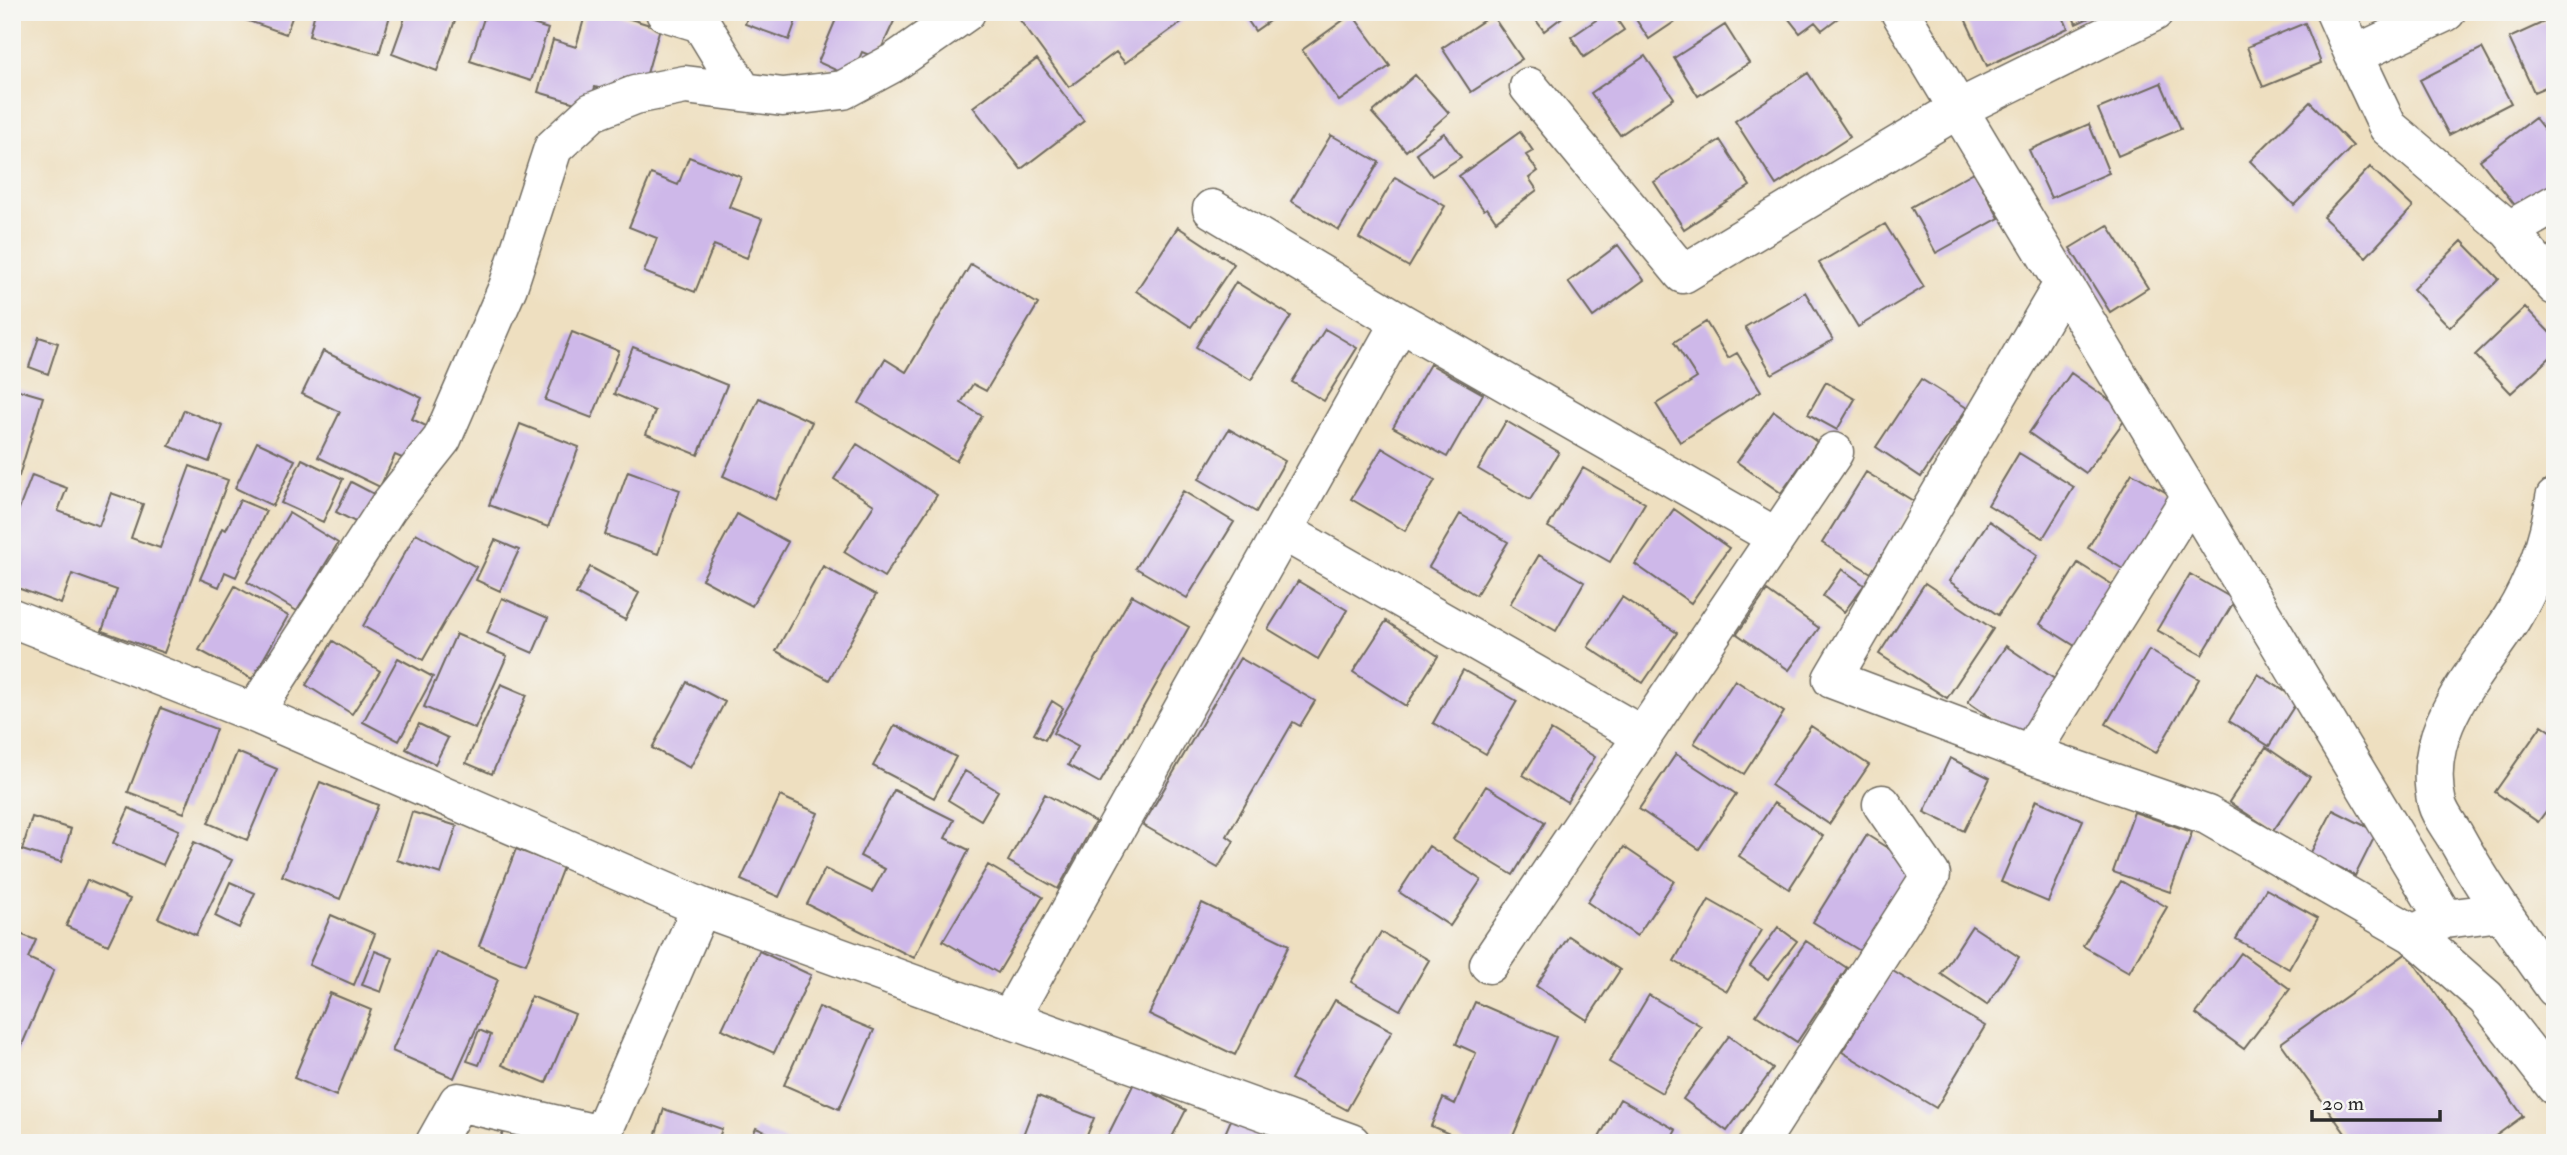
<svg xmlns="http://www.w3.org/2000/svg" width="2567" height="1155" font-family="'IM FELL Double Pica',serif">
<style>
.building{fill:#ceb8e9}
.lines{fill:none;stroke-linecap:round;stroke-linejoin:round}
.minor-casing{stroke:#6f6a5f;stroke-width:41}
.tertiary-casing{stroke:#6f6a5f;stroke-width:41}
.minor{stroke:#fff;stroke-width:38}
.tertiary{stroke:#fff;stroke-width:38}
</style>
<rect width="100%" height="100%" fill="#f6f6f2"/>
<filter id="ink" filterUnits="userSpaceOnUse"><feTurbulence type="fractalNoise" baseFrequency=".0143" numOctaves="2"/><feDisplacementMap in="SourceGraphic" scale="14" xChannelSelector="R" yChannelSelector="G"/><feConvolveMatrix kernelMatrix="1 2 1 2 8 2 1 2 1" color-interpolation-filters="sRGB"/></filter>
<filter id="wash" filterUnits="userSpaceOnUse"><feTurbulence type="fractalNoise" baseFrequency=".00686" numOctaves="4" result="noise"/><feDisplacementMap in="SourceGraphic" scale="28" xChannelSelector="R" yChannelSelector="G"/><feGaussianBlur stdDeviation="1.57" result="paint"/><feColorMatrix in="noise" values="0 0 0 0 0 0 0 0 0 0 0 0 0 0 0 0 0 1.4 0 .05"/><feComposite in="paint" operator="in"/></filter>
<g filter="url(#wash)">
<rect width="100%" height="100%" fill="#eedfc0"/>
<g id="blocks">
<path class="building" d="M 223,12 L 294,12 L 286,34 Z
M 315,12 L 391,12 L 379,54 L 309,36 Z
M 407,12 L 458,12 L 437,71 L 392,54 Z
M 486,12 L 496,12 L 548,29 L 531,81 L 470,61 Z
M 586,12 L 607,12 L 660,28 L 644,84 L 624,78 L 619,94 L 595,87 L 589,107 L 538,92 L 553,40 L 576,47 Z
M 749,12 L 799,12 L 789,40 L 745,24 Z
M 839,12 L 879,12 L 895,19 L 877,58 L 862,52 L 851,77 L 818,62 Z
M 1014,12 L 1085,12 L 1081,15 L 1087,23 L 1102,12 L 1176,12 L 1183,21 L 1125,63 L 1116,52 L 1069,87 Z
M 1242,12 L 1282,12 L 1255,31 Z
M 1530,12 L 1569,12 L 1544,31 Z
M 1608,12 L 1612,12 L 1624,30 L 1584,57 L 1571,37 Z
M 1631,12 L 1689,12 L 1649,39 Z
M 1787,12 L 1846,12 L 1822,30 L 1815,22 L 1800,33 L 1785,14 Z
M 1962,12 L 2061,12 L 2068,28 L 1987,66 Z
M 2071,12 L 2102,12 L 2076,24 Z
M 1352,14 L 1390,66 L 1339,101 L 1302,50 Z
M 1492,15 L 1522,59 L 1471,92 L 1442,48 Z
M 2555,17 L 2555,83 L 2534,92 L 2509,38 Z
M 2305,23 L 2321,63 L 2263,87 L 2247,47 Z
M 1725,25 L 1749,63 L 1698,96 L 1674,58 Z
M 2482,48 L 2511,103 L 2449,135 L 2420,80 Z
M 1645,56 L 1674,98 L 1620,135 L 1591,93 Z
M 1037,59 L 1084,121 L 1021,169 L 973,107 Z
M 1808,73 L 1850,137 L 1776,185 L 1735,121 Z
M 1415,75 L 1449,113 L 1406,151 L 1372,113 Z
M 2161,83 L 2181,129 L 2118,156 L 2098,109 Z
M 2310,102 L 2353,146 L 2294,205 L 2250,161 Z
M 2535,118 L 2555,143 L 2555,193 L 2524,217 L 2480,160 Z
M 2089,124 L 2109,173 L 2051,198 L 2029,150 Z
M 1520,132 L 1533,151 L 1526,155 L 1538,171 L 1529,178 L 1537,190 L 1496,221 L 1487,208 L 1484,210 L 1459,176 Z
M 1444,133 L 1461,157 L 1432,176 L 1416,153 Z
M 1331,135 L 1379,162 L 1339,230 L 1291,201 Z
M 1720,140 L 1750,186 L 1684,229 L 1654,182 Z
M 689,157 L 741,177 L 729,207 L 762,219 L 747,258 L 714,245 L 695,292 L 644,272 L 657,238 L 629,227 L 651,174 L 678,185 Z
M 2370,167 L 2413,207 L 2366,257 L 2323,217 Z
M 1974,172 L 1999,218 L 1936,253 L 1911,207 Z
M 1395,177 L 1445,206 L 1409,267 L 1359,238 Z
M 1885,224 L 1924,287 L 1858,327 L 1819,263 Z
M 2108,225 L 2148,288 L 2110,312 L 2070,248 Z
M 1178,227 L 1234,264 L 1191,327 L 1136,291 Z
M 2462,241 L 2499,279 L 2450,327 L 2413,289 Z
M 1618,245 L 1644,280 L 1593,317 L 1568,282 Z
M 971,264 L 1038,304 L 986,391 L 973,384 L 961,403 L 982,416 L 956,461 L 859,403 L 885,359 L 906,372 Z
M 1236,282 L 1291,316 L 1251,380 L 1196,347 Z
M 1805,292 L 1833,340 L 1772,374 L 1745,327 Z
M 2525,307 L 2555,338 L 2555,353 L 2511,393 L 2475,355 Z
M 1706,322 L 1728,358 L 1737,353 L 1761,391 L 1680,442 L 1656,404 L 1697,378 L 1674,342 Z
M 1325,329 L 1357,348 L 1324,401 L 1292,382 Z
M 572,332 L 619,351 L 592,418 L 545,400 Z
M 39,337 L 58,343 L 48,374 L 29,367 Z
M 633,347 L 727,385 L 698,455 L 646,434 L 655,411 L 614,394 Z
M 323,351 L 422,398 L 412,419 L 430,428 L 414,463 L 395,455 L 380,487 L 318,457 L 340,412 L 302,394 Z
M 1430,364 L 1483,394 L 1447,457 L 1393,427 Z
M 2071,373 L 2129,414 L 2086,473 L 2029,433 Z
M 1921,379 L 1967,408 L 1921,477 L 1876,447 Z
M 1826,382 L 1855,399 L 1837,430 L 1808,414 Z
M 12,388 L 43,397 L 19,476 L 12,474 Z
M 759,398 L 812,422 L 776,500 L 723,476 Z
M 184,410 L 223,426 L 209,462 L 169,446 Z
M 1774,411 L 1817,442 L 1781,493 L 1737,462 Z
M 1506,421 L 1559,452 L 1530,500 L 1478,469 Z
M 520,424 L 579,447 L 548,527 L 489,505 Z
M 1229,429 L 1285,461 L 1256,512 L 1199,479 Z
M 257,442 L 295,460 L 273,506 L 235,488 Z
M 857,444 L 937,495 L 884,577 L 844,552 L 874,505 L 834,479 Z
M 1382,448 L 1435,480 L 1405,531 L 1351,499 Z
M 2019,453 L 2074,487 L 2043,538 L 1988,505 Z
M 302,459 L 343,479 L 323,522 L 281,503 Z
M 190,466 L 228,480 L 164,653 L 102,631 L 117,590 L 72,574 L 61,604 L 12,586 L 12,527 L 32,475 L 67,488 L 58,511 L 99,526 L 111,493 L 143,504 L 131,538 L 160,548 Z
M 1583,468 L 1645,503 L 1610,562 L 1548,527 Z
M 628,471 L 680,490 L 658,554 L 605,535 Z
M 1866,472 L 1915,502 L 1871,573 L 1822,543 Z
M 2132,473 L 2179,500 L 2133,575 L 2088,548 Z
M 351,482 L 376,495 L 361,525 L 336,512 Z
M 1183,491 L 1234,522 L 1187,598 L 1136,568 Z
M 240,500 L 266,511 L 236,577 L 225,572 L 219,587 L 200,579 L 222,528 L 226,530 Z
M 1674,509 L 1729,548 L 1691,603 L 1635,564 Z
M 289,513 L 338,543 L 297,611 L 247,582 Z
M 737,514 L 788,542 L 752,606 L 702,579 Z
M 1460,514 L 1508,542 L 1476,595 L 1429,567 Z
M 1989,521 L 2038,555 L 1998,615 L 1949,581 Z
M 416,533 L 476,567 L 423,660 L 363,626 Z
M 495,540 L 519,550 L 500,591 L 476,580 Z
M 1539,555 L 1584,582 L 1556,631 L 1510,604 Z
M 2078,563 L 2121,590 L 2083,651 L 2040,624 Z
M 823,566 L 876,595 L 829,680 L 776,651 Z
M 590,567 L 639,593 L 625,620 L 576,594 Z
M 1842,569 L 1864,585 L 1844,612 L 1823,596 Z
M 2190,574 L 2235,600 L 2202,655 L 2157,630 Z
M 1298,581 L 1347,610 L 1318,659 L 1268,629 Z
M 1925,583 L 1993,629 L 1947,698 L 1879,654 Z
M 235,586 L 288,616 L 252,679 L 199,650 Z
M 1767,591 L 1819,628 L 1789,670 L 1737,634 Z
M 1132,595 L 1189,627 L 1100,783 L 1068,765 L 1078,747 L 1053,733 Z
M 1622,597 L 1677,633 L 1643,683 L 1588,647 Z
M 502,598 L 548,618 L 533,653 L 487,633 Z
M 1386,621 L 1438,656 L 1406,706 L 1353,672 Z
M 456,634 L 507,656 L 475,729 L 424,707 Z
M 333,641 L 380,671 L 352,714 L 306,685 Z
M 2006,646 L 2062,684 L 2023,740 L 1968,702 Z
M 2149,650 L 2199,679 L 2156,753 L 2106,724 Z
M 398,658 L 433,677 L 399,741 L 363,722 Z
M 1240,658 L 1315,701 L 1300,726 L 1293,722 L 1227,836 L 1234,841 L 1218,868 L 1143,825 Z
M 1463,670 L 1517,701 L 1486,754 L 1433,723 Z
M 2258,674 L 2298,700 L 2269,746 L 2229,721 Z
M 1735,680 L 1784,712 L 1744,774 L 1694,743 Z
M 687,682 L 725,702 L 690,768 L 652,748 Z
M 501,684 L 527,695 L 492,774 L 466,763 Z
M 1052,701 L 1063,708 L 1045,740 L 1034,734 Z
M 161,708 L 216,729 L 184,813 L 128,792 Z
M 419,724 L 448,738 L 435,764 L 406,749 Z
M 895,725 L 956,757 L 934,798 L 873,766 Z
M 2542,725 L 2555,734 L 2555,799 L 2538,822 L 2495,792 Z
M 1811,726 L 1869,765 L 1829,824 L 1771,785 Z
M 1551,730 L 1595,757 L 1567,802 L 1523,775 Z
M 2266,747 L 2310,777 L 2273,831 L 2229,802 Z
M 237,752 L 277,769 L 247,840 L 208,823 Z
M 1676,754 L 1736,794 L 1699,849 L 1639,809 Z
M 1950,758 L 1990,778 L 1964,831 L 1924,812 Z
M 965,771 L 998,791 L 981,820 L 948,800 Z
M 320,782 L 378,805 L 340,899 L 282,876 Z
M 1486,786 L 1545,822 L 1513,875 L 1453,839 Z
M 894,790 L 954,820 L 945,838 L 969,850 L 914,958 L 807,904 L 825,869 L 872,892 L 885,869 L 860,856 Z
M 1045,794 L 1095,822 L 1058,889 L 1008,861 Z
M 780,796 L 818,813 L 779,897 L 741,880 Z
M 2036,800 L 2083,820 L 2048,902 L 2001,882 Z
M 1774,803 L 1823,836 L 1789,889 L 1739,856 Z
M 129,808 L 179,830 L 163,865 L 113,843 Z
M 2333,810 L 2377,832 L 2355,876 L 2310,854 Z
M 412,812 L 457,826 L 441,874 L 397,860 Z
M 2134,812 L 2192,832 L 2170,892 L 2113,872 Z
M 32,817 L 71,829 L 61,862 L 22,850 Z
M 1867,835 L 1916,866 L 1862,952 L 1813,922 Z
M 194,842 L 232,860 L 196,935 L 158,918 Z
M 1429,846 L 1481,880 L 1450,926 L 1399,892 Z
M 1624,847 L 1674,881 L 1637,936 L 1587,902 Z
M 516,849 L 563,867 L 526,964 L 479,946 Z
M 988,865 L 1043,897 L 998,973 L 943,941 Z
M 87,880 L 130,899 L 108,945 L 66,926 Z
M 2121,881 L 2167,907 L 2129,972 L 2083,946 Z
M 230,882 L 255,893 L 239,928 L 215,916 Z
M 2266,889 L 2318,918 L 2289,969 L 2236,939 Z
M 1709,900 L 1762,930 L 1727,991 L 1674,961 Z
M 1202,903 L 1289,945 L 1235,1055 L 1149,1014 Z
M 331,915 L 375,934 L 354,985 L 309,965 Z
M 1972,926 L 2019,957 L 1987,1005 L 1941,974 Z
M 1778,927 L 1797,941 L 1768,979 L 1750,966 Z
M 12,931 L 36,940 L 28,958 L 54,970 L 12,1068 Z
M 1381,932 L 1429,960 L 1400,1010 L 1351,982 Z
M 1569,936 L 1620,970 L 1587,1020 L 1536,986 Z
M 1806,941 L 1847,968 L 1797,1042 L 1756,1015 Z
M 375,951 L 393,958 L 381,992 L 362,985 Z
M 759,951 L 811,975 L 774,1053 L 722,1029 Z
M 436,952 L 498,980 L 454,1078 L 392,1051 Z
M 2241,953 L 2290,989 L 2244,1049 L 2196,1014 Z
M 2407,953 L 2523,1116 L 2486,1143 L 2352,1143 L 2281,1043 Z
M 1891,970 L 1985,1026 L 1936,1108 L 1842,1052 Z
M 330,993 L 371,1010 L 336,1096 L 294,1078 Z
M 1649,995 L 1701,1026 L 1662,1093 L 1609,1062 Z
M 531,996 L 575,1014 L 546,1083 L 502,1065 Z
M 1335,1000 L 1392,1031 L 1347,1110 L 1291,1079 Z
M 1475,1002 L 1556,1037 L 1510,1143 L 1470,1143 L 1431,1126 L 1443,1098 L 1455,1104 L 1476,1053 L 1456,1044 Z
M 819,1007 L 874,1030 L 839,1109 L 784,1085 Z
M 479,1030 L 491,1035 L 479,1065 L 467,1061 Z
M 1729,1036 L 1773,1069 L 1727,1131 L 1683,1099 Z
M 1134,1083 L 1186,1110 L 1169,1143 L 1104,1143 Z
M 1038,1096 L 1094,1118 L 1084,1143 L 1020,1143 Z
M 1620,1099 L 1676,1130 L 1669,1143 L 1596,1143 Z
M 664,1109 L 722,1129 L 717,1143 L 653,1143 Z
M 1233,1115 L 1296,1143 L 1221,1143 Z
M 506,1127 L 538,1143 L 498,1143 Z
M 756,1128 L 791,1143 L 750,1143 Z"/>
</g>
</g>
<g filter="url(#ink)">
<use href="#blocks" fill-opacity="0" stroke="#6f6a5f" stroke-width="2"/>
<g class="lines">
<defs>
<path id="minor" d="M 665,12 L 701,23 L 743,92
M 1900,12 L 2445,919 L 2501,912
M 2335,12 L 2354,55 L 2446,12
M 2354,55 L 2388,127 L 2509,230
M 1529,87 L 1683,274 L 1958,109 L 2154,12
M 2555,204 L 2509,230 L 2555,286
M 1212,209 L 1400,322 L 1776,537
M 2063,284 L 1832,679 L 2030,754 L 2207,815 L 2413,934 L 2445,919
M 1283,531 L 1643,736
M 12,618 L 254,713 L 701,907 L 1351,1143
M 254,713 L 388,507 L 442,439 L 508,287 L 553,148 L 592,112 L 635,95 L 685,85 L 783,97 L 843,90 L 893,63 L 966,12
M 2030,754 L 2191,496
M 2413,934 L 2486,998 L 2555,1086
M 1489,964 L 1834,452
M 1010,1018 L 1400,322
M 435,1143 L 458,1102 L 601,1135
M 598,1143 L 701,907
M 1759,1143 L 1931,875 L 1882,804"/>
<path id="tertiary" d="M 2555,498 C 2550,538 2534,583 2512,618 C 2476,675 2419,729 2437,804 C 2440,815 2449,826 2455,836 C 2484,889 2520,938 2555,988"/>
</defs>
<use href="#minor" class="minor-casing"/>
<use href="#tertiary" class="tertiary-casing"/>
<use href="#minor" class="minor"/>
<use href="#tertiary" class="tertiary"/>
</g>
</g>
<rect width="2567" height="1155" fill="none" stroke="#f6f6f2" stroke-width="42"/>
<path d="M2312 1110v10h128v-10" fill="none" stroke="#2b2b2b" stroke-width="3.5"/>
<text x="2322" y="1110" font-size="21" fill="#2b2b2b" stroke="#f6f6f2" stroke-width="5" paint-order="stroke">20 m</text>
</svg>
